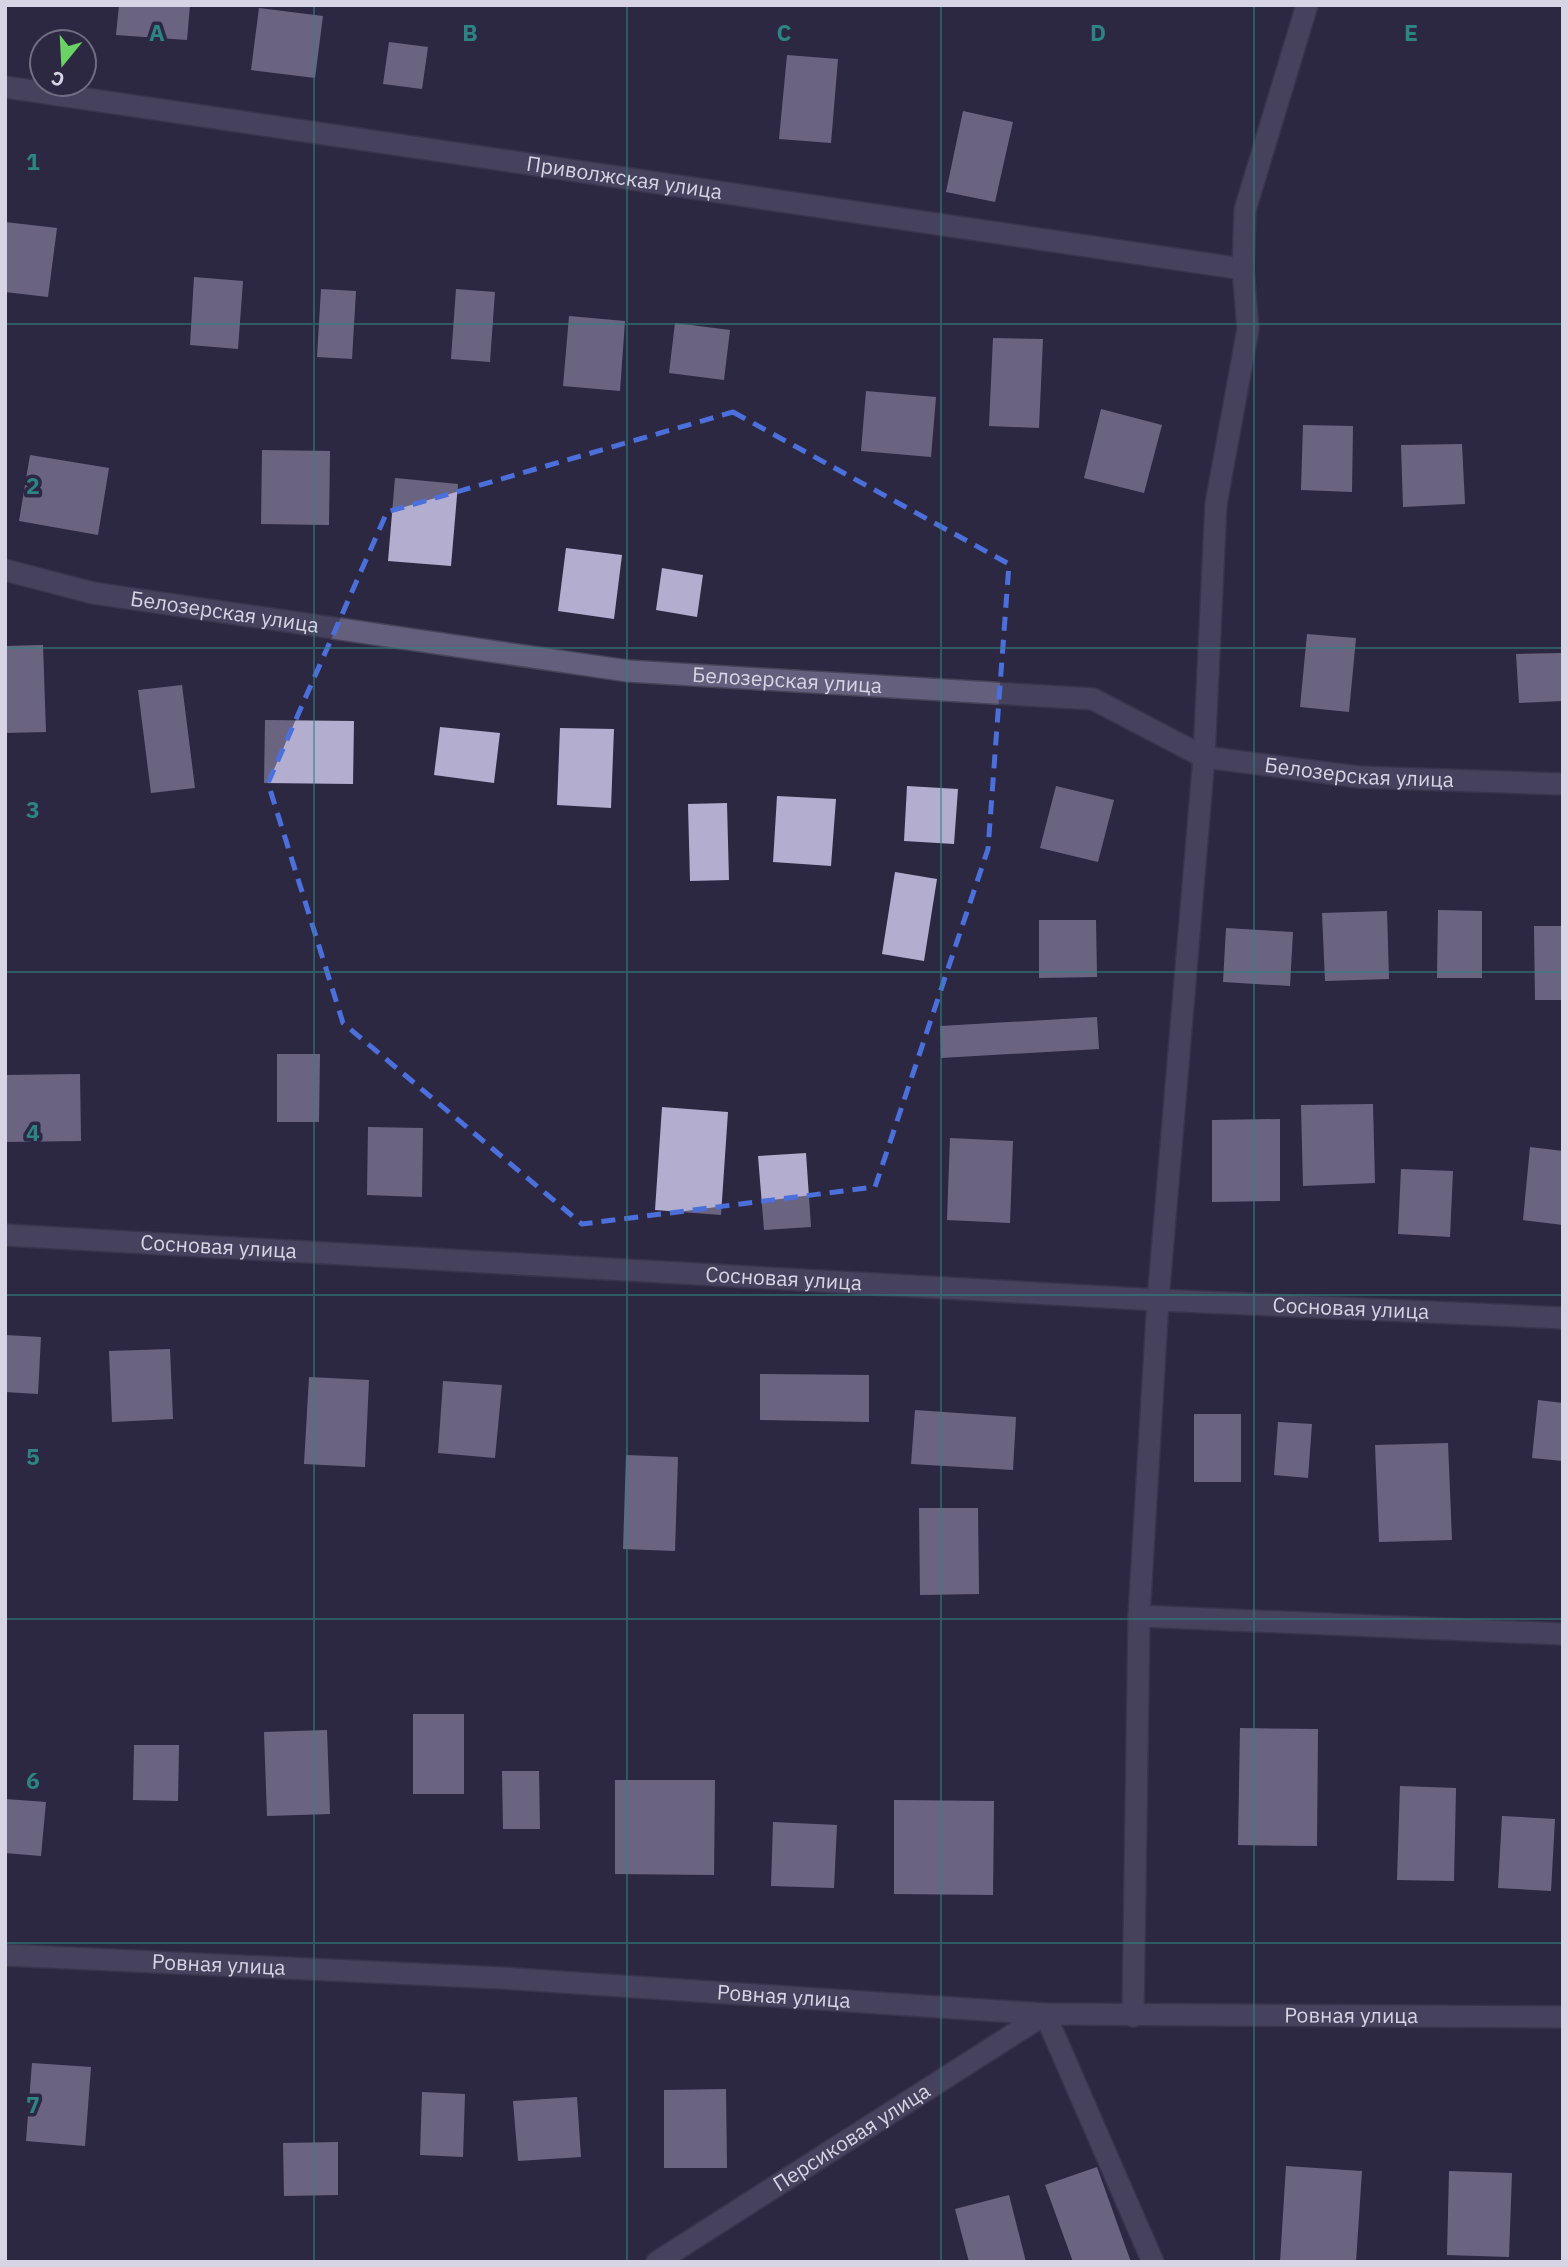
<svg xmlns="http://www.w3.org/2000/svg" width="1568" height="2267" font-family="'IBM Plex Sans',sans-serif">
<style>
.building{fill:#b3aecf}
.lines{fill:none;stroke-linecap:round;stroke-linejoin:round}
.minor-casing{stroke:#474359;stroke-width:24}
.minor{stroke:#645f7c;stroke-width:21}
.marked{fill:none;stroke:#4b70db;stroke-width:5;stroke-dasharray:14 9;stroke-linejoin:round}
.grid{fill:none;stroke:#2d8480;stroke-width:2;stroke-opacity:0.55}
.labels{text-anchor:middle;stroke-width:7;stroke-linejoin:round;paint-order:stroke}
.street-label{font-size:21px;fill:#d6d4e5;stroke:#2d2842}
.grid-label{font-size:23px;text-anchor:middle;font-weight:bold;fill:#2d8480;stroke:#2d2842;stroke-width:7;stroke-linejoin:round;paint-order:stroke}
</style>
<rect width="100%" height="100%" fill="#2d2842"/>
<path class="building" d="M 119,5 L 190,5 L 187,40 L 116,35 Z
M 259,8 L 323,16 L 315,78 L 251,70 Z
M 389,42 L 428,47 L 422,89 L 383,84 Z
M 787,55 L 838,59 L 831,143 L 779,139 Z
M 963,111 L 1013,122 L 995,202 L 946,192 Z
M 5,222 L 57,228 L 48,297 L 5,292 Z
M 194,277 L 243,281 L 238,349 L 190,345 Z
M 321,289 L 356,291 L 352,359 L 317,357 Z
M 456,289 L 495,292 L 490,362 L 451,359 Z
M 569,316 L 625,321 L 620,391 L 563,386 Z
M 675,323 L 730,330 L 724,380 L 669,373 Z
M 993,338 L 1043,339 L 1039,428 L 989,426 Z
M 866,391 L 936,397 L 931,457 L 861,451 Z
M 1101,409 L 1162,425 L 1144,493 L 1084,478 Z
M 1303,425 L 1353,426 L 1352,492 L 1301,490 Z
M 1462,444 L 1465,504 L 1403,507 L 1401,445 Z
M 262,450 L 330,451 L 329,525 L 261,524 Z
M 30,455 L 109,468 L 98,535 L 19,521 Z
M 395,478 L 458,484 L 451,566 L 388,561 Z
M 566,548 L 622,555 L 614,619 L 558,611 Z
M 662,568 L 703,575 L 697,617 L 656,610 Z
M 1307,634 L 1356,638 L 1349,712 L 1300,707 Z
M 43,645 L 46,732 L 5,733 L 5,646 Z
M 1563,653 L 1563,701 L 1519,703 L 1516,654 Z
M 182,685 L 195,788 L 151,793 L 138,690 Z
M 265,720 L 354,721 L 353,784 L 264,783 Z
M 440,727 L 500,733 L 494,783 L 434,775 Z
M 560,728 L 614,729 L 611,808 L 557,805 Z
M 907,786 L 958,789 L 954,844 L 904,841 Z
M 1056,786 L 1114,800 L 1098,862 L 1040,848 Z
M 777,796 L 836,799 L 831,866 L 773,862 Z
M 727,803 L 729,880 L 690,881 L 688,804 Z
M 895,872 L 937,879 L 924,961 L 882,954 Z
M 1438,910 L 1482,911 L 1482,978 L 1437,978 Z
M 1387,911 L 1389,979 L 1325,981 L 1322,913 Z
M 1039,920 L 1096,920 L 1097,977 L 1039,978 Z
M 1534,926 L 1563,926 L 1563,1000 L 1535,1000 Z
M 1226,928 L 1293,932 L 1290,986 L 1223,982 Z
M 1097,1017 L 1099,1049 L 941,1058 L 940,1026 Z
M 277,1054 L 320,1054 L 319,1122 L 277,1122 Z
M 80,1074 L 81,1141 L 5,1142 L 5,1075 Z
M 1373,1104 L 1375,1183 L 1303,1186 L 1301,1105 Z
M 662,1107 L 728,1112 L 721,1215 L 655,1210 Z
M 1280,1119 L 1280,1201 L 1212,1202 L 1212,1120 Z
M 368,1127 L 423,1128 L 422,1197 L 367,1195 Z
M 950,1138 L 1013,1141 L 1010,1223 L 947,1220 Z
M 1530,1147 L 1563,1151 L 1563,1225 L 1523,1220 Z
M 806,1153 L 811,1227 L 764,1230 L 758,1156 Z
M 1401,1169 L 1453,1171 L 1450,1237 L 1398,1234 Z
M 5,1335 L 41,1337 L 38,1394 L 5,1392 Z
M 170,1349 L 173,1419 L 112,1422 L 109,1351 Z
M 760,1374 L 869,1375 L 869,1422 L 760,1420 Z
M 309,1377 L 369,1380 L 365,1467 L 304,1464 Z
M 443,1381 L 502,1385 L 495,1458 L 438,1453 Z
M 1538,1400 L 1563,1403 L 1563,1461 L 1532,1458 Z
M 915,1410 L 1016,1417 L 1013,1470 L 911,1464 Z
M 1194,1414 L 1241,1414 L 1241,1482 L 1194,1482 Z
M 1278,1422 L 1312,1424 L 1308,1478 L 1274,1475 Z
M 1448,1443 L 1452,1540 L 1379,1542 L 1375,1445 Z
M 626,1455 L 678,1457 L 675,1551 L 623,1549 Z
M 919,1508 L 978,1508 L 979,1594 L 920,1595 Z
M 413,1714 L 464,1714 L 464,1794 L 413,1794 Z
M 1240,1728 L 1318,1729 L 1317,1846 L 1238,1845 Z
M 327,1730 L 330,1814 L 267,1816 L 264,1732 Z
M 134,1745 L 179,1745 L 178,1801 L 133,1800 Z
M 502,1771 L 539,1771 L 540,1829 L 503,1829 Z
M 615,1780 L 715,1780 L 714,1875 L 615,1874 Z
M 1400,1786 L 1456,1788 L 1454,1881 L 1397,1880 Z
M 5,1799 L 46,1802 L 41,1856 L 5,1853 Z
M 894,1800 L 994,1801 L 993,1895 L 894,1894 Z
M 1502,1816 L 1555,1819 L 1551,1891 L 1498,1888 Z
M 773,1822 L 837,1825 L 834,1888 L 771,1886 Z
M 32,2063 L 91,2067 L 85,2146 L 26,2141 Z
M 726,2089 L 727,2168 L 664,2168 L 664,2090 Z
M 422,2092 L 465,2094 L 463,2157 L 420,2155 Z
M 577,2097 L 581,2157 L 518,2161 L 513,2101 Z
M 338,2142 L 338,2195 L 284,2196 L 283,2143 Z
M 1286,2166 L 1362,2171 L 1356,2262 L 1280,2262 Z
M 1097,2167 L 1131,2262 L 1073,2262 L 1045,2185 Z
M 1449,2171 L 1512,2173 L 1509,2257 L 1447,2255 Z
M 1009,2195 L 1026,2262 L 969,2262 L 955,2209 Z"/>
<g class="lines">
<defs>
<g id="minor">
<path id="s1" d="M 5,87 L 1243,269"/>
<path id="s2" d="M 5,570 L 93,593 L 628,671 L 1093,699 L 1204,757 L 1359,777 L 1563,784"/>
<path id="s3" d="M 5,1235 L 1158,1300 L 1563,1318"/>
<path d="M 1139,1616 L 1563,1634"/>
<path id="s4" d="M 5,1955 L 501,1978 L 1045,2014 L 1563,2017"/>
<path d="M 1133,2016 L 1139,1616 L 1158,1300 L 1204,757 L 1216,504 L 1248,329 L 1243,269 L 1245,210 L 1307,5"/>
<path id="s5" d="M 657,2262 L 1045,2014 L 1153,2262"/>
</g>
</defs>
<use href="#minor" class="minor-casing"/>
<use href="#minor" class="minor"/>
</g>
<path d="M0 0H1568V2267H0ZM 733,412 L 1009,564 L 988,849 L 875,1187 L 582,1224 L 343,1023 L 268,783 L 387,512 Z" fill="#2d2842" fill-opacity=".55" fill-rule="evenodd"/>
<path class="marked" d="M 733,412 L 1009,564 L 988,849 L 875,1187 L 582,1224 L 343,1023 L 268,783 L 387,512 Z"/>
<path class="grid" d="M 314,5 L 314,2262M 627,5 L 627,2262M 941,5 L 941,2262M 1254,5 L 1254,2262M 5,324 L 1563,324M 5,648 L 1563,648M 5,972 L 1563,972M 5,1295 L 1563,1295M 5,1619 L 1563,1619M 5,1943 L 1563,1943"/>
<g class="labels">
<g class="street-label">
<text dy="7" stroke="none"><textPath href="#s1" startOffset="626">Приволжская улица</textPath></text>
<text dy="7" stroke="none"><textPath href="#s2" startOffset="224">Белозерская улица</textPath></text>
<text dy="7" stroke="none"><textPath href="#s2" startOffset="791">Белозерская улица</textPath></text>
<text dy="7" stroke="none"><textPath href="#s2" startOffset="1379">Белозерская улица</textPath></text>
<text dy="7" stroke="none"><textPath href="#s3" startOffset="214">Сосновая улица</textPath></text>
<text dy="7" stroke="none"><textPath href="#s3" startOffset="780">Сосновая улица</textPath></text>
<text dy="7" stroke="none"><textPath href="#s3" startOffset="1348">Сосновая улица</textPath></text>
<text dy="7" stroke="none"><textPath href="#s4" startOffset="214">Ровная улица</textPath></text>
<text dy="7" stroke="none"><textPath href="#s4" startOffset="780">Ровная улица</textPath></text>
<text dy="7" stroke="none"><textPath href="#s4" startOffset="1348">Ровная улица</textPath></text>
<text dy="7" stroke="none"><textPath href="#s5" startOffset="231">Персиковая улица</textPath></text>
</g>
</g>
<g class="grid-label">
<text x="157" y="41">A</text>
<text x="470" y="41">B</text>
<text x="784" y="41">C</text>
<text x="1098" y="41">D</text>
<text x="1411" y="41">E</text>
<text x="33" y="170">1</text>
<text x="33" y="494">2</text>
<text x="33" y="818">3</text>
<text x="33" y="1141">4</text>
<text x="33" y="1465">5</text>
<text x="33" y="1789">6</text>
<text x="33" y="2113">7</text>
</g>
<rect width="1568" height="2267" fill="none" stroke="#d6d4e5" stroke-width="14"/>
<g transform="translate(63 63) rotate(198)"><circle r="33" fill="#2d2842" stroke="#716d83" stroke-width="2"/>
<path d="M0-5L12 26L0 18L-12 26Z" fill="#6ad363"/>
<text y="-10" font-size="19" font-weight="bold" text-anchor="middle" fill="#d6d4e5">С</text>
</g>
</svg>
